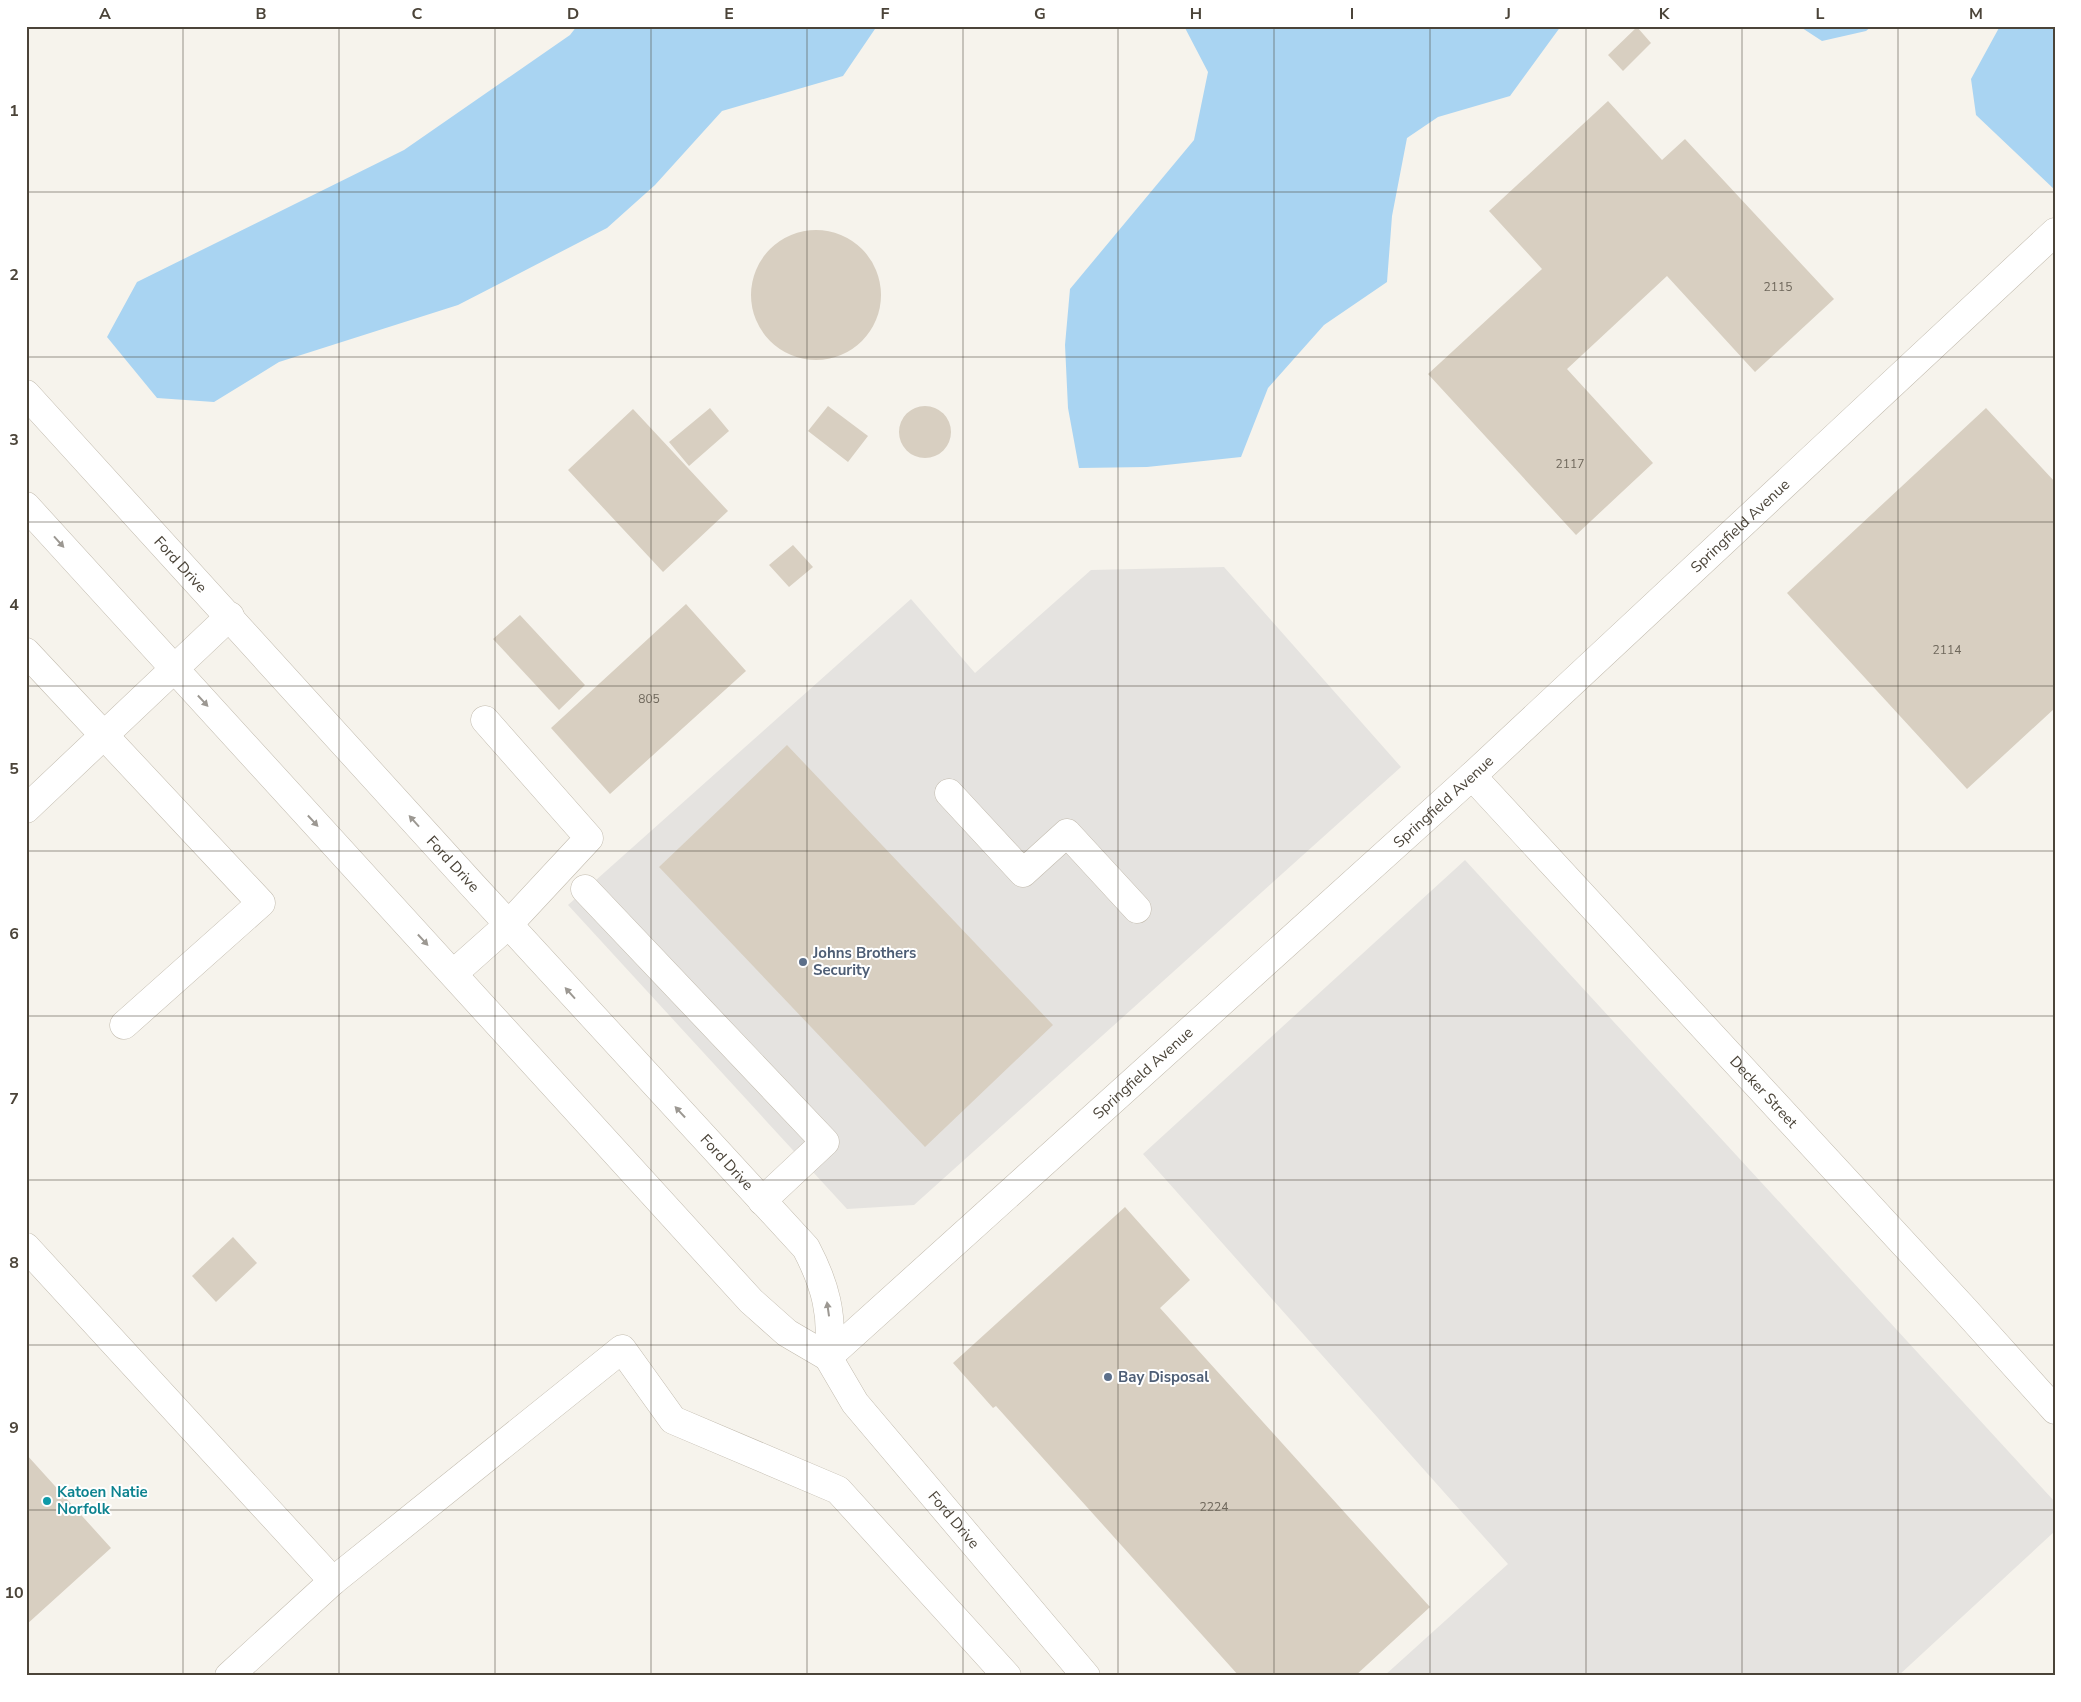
<svg xmlns="http://www.w3.org/2000/svg" width="2081" height="1702" font-family="'Nunito Sans',sans-serif">
<style>
.parking{fill:#e5e3e0}
.water{fill:#a9d4f2}
.building{fill:#d8cfc1}
.lines{fill:none;stroke-linecap:round;stroke-linejoin:round}
.minor-casing{stroke:#c2bbae;stroke-width:29}
.minor{stroke:#fff;stroke-width:28}
.oneway{fill:#9c9892}
.grid{fill:none;stroke:#4b4439;stroke-width:1;stroke-opacity:0.55}
.service-dot{fill:#5c6f8a;stroke:#fff;stroke-width:2}
.culture-dot{fill:#0f9aa8;stroke:#fff;stroke-width:2}
.labels{text-anchor:middle;stroke-width:4;stroke-linejoin:round;paint-order:stroke}
.number-label{font-size:12px;fill:#6e675b}
.street-label{font-size:15px;fill:#4b4439;stroke:#fff}
.service-label{font-size:15px;font-weight:bold;fill:#4e5e75;stroke:#fff;text-anchor:start}
.culture-label{font-size:15px;font-weight:bold;fill:#0d838f;stroke:#fff;text-anchor:start}
.neatline{fill:none;stroke:#4b4439;stroke-width:2}
.grid-label{font-size:16px;text-anchor:middle;font-weight:bold;fill:#4b4439}
</style>
<rect width="100%" height="100%" fill="#f6f3ec"/>
<path class="parking" d="M 1224,567 L 1401,767 L 914,1205 L 847,1209 L 568,905 L 911,599 L 975,673 L 1091,570 Z
M 1465,860 L 2055,1502 L 2055,1531 L 1898,1676 L 1384,1676 L 1508,1564 L 1143,1154 Z"/>
<path class="water" d="M 577,26 L 877,26 L 843,76 L 722,111 L 655,185 L 607,228 L 458,305 L 279,362 L 214,402 L 157,398 L 107,337 L 137,282 L 404,150 L 570,35 Z
M 1184,26 L 1561,26 L 1510,96 L 1438,117 L 1407,138 L 1392,216 L 1387,282 L 1324,325 L 1268,388 L 1241,457 L 1147,467 L 1079,468 L 1068,408 L 1065,345 L 1070,289 L 1194,140 L 1208,72 Z
M 1799,26 L 1872,26 L 1866,31 L 1822,41 Z
M 2000,26 L 2055,26 L 2055,190 L 1976,115 L 1971,79 Z"/>
<path class="building" d="M 1637,27 L 1651,43 L 1623,71 L 1608,55 Z
M 1608,101 L 1662,160 L 1685,139 L 1834,299 L 1755,372 L 1667,276 L 1567,369 L 1653,463 L 1576,535 L 1428,374 L 1542,269 L 1489,211 Z
M751 295a65 65 0 1 1 130 0a65 65 0 1 1-130 0Z
M 828,406 L 868,436 L 848,462 L 808,431 Z
M899 432a26 26 0 1 1 52 0a26 26 0 1 1-52 0Z
M 710,408 L 729,431 L 689,466 L 669,442 Z
M 1986,408 L 2055,482 L 2055,708 L 1967,789 L 1787,593 Z
M 633,409 L 728,511 L 663,572 L 568,470 Z
M 793,545 L 813,567 L 789,587 L 769,565 Z
M 686,604 L 746,671 L 610,794 L 551,728 Z
M 520,615 L 585,685 L 559,710 L 493,639 Z
M 787,745 L 1053,1025 L 925,1147 L 659,867 Z
M 1125,1207 L 1190,1280 L 1160,1308 L 1430,1607 L 1355,1676 L 1239,1676 L 996,1406 L 993,1408 L 953,1363 Z
M 233,1237 L 257,1263 L 216,1302 L 192,1276 Z
M 26,1454 L 111,1548 L 26,1625 Z"/>
<g class="lines">
<defs>
<g id="minor">
<path id="s1" d="M 26,394 C 285,680 544,965 806,1248 C 825,1284 834,1316 828,1357"/>
<path id="s2" d="M 26,506 L 751,1301 L 787,1333 L 828,1357 L 855,1403 L 1086,1676"/>
<path d="M 26,652 L 261,903 L 124,1025"/>
<path id="s3" d="M 1472,776 L 1965,1310 L 2055,1410"/>
<path d="M 949,793 L 1023,873 L 1067,833 L 1137,909"/>
<path d="M 26,809 L 230,616"/>
<path d="M 585,889 L 825,1142 L 762,1201"/>
<path d="M 454,973 L 508,925 L 589,838 L 485,720"/>
<path d="M 26,1247 L 333,1581 L 229,1676"/>
<path id="s4" d="M 828,1357 L 1472,776 L 2055,232"/>
<path d="M 333,1581 L 622,1349 L 673,1420 L 838,1490 L 1007,1676"/>
</g>
</defs>
<use href="#minor" class="minor-casing"/>
<use href="#minor" class="minor"/>
</g>
<defs><path id="oneway-solid" d="M-6-.8H1V-3.2L6.5 0L1 3.2V.8H-6Z" transform="scale(1.25)"/></defs>
<g class="oneway">
<use href="#oneway-solid" transform="translate(59 542) rotate(48)"/>
<use href="#oneway-solid" transform="translate(203 701) rotate(47)"/>
<use href="#oneway-solid" transform="translate(313 821) rotate(47)"/>
<use href="#oneway-solid" transform="translate(414 821) rotate(-132)"/>
<use href="#oneway-solid" transform="translate(423 940) rotate(47)"/>
<use href="#oneway-solid" transform="translate(570 993) rotate(-132)"/>
<use href="#oneway-solid" transform="translate(680 1112) rotate(-133)"/>
<use href="#oneway-solid" transform="translate(828 1309) rotate(-98)"/>
</g>
<path class="grid" d="M 183,26 L 183,1676M 339,26 L 339,1676M 495,26 L 495,1676M 651,26 L 651,1676M 807,26 L 807,1676M 963,26 L 963,1676M 1118,26 L 1118,1676M 1274,26 L 1274,1676M 1430,26 L 1430,1676M 1586,26 L 1586,1676M 1742,26 L 1742,1676M 1898,26 L 1898,1676M 26,192 L 2055,192M 26,357 L 2055,357M 26,522 L 2055,522M 26,686 L 2055,686M 26,851 L 2055,851M 26,1016 L 2055,1016M 26,1180 L 2055,1180M 26,1345 L 2055,1345M 26,1510 L 2055,1510"/>
<g class="service-dot">
<circle cx="803" cy="962" r="5"/>
<circle cx="1108" cy="1377" r="5"/>
</g>
<circle class="culture-dot" cx="47" cy="1501" r="5"/>
<g class="labels">
<g class="number-label">
<text x="1778" y="291">2115</text>
<text x="1570" y="468">2117</text>
<text x="1947" y="654">2114</text>
<text x="649" y="703">805</text>
<text x="1214" y="1511">2224</text>
</g>
<g class="street-label">
<text dy="5" stroke="none"><textPath href="#s4" startOffset="1234">Springfield Avenue</textPath></text>
<text dy="5" stroke="none"><textPath href="#s1" startOffset="230">Ford Drive</textPath></text>
<text dy="5" stroke="none"><textPath href="#s4" startOffset="829">Springfield Avenue</textPath></text>
<text dy="5" stroke="none"><textPath href="#s1" startOffset="635">Ford Drive</textPath></text>
<text dy="5" stroke="none"><textPath href="#s4" startOffset="424">Springfield Avenue</textPath></text>
<text dy="5" stroke="none"><textPath href="#s3" startOffset="430">Decker Street</textPath></text>
<text dy="5" stroke="none"><textPath href="#s1" startOffset="1040">Ford Drive</textPath></text>
<text dy="5" stroke="none"><textPath href="#s2" startOffset="1378">Ford Drive</textPath></text>
</g>
<g class="service-label">
<text x="813" y="958">Johns Brothers<tspan x="813" dy="17">Security</tspan></text>
<text x="1118" y="1382">Bay Disposal</text>
</g>
<g class="culture-label">
<text x="57" y="1497">Katoen Natie<tspan x="57" dy="17">Norfolk</tspan></text>
</g>
</g>
<rect width="2081" height="1702" fill="none" stroke="#ffffff" stroke-width="55"/>
<rect x="28" y="28" width="2026" height="1646" class="neatline"/>
<g class="grid-label">
<text x="105" y="19">A</text>
<text x="261" y="19">B</text>
<text x="417" y="19">C</text>
<text x="573" y="19">D</text>
<text x="729" y="19">E</text>
<text x="885" y="19">F</text>
<text x="1040" y="19">G</text>
<text x="1196" y="19">H</text>
<text x="1352" y="19">I</text>
<text x="1508" y="19">J</text>
<text x="1664" y="19">K</text>
<text x="1820" y="19">L</text>
<text x="1976" y="19">M</text>
<text x="14" y="116">1</text>
<text x="14" y="280">2</text>
<text x="14" y="445">3</text>
<text x="14" y="610">4</text>
<text x="14" y="774">5</text>
<text x="14" y="939">6</text>
<text x="14" y="1104">7</text>
<text x="14" y="1268">8</text>
<text x="14" y="1433">9</text>
<text x="14" y="1598">10</text>
</g>
</svg>
